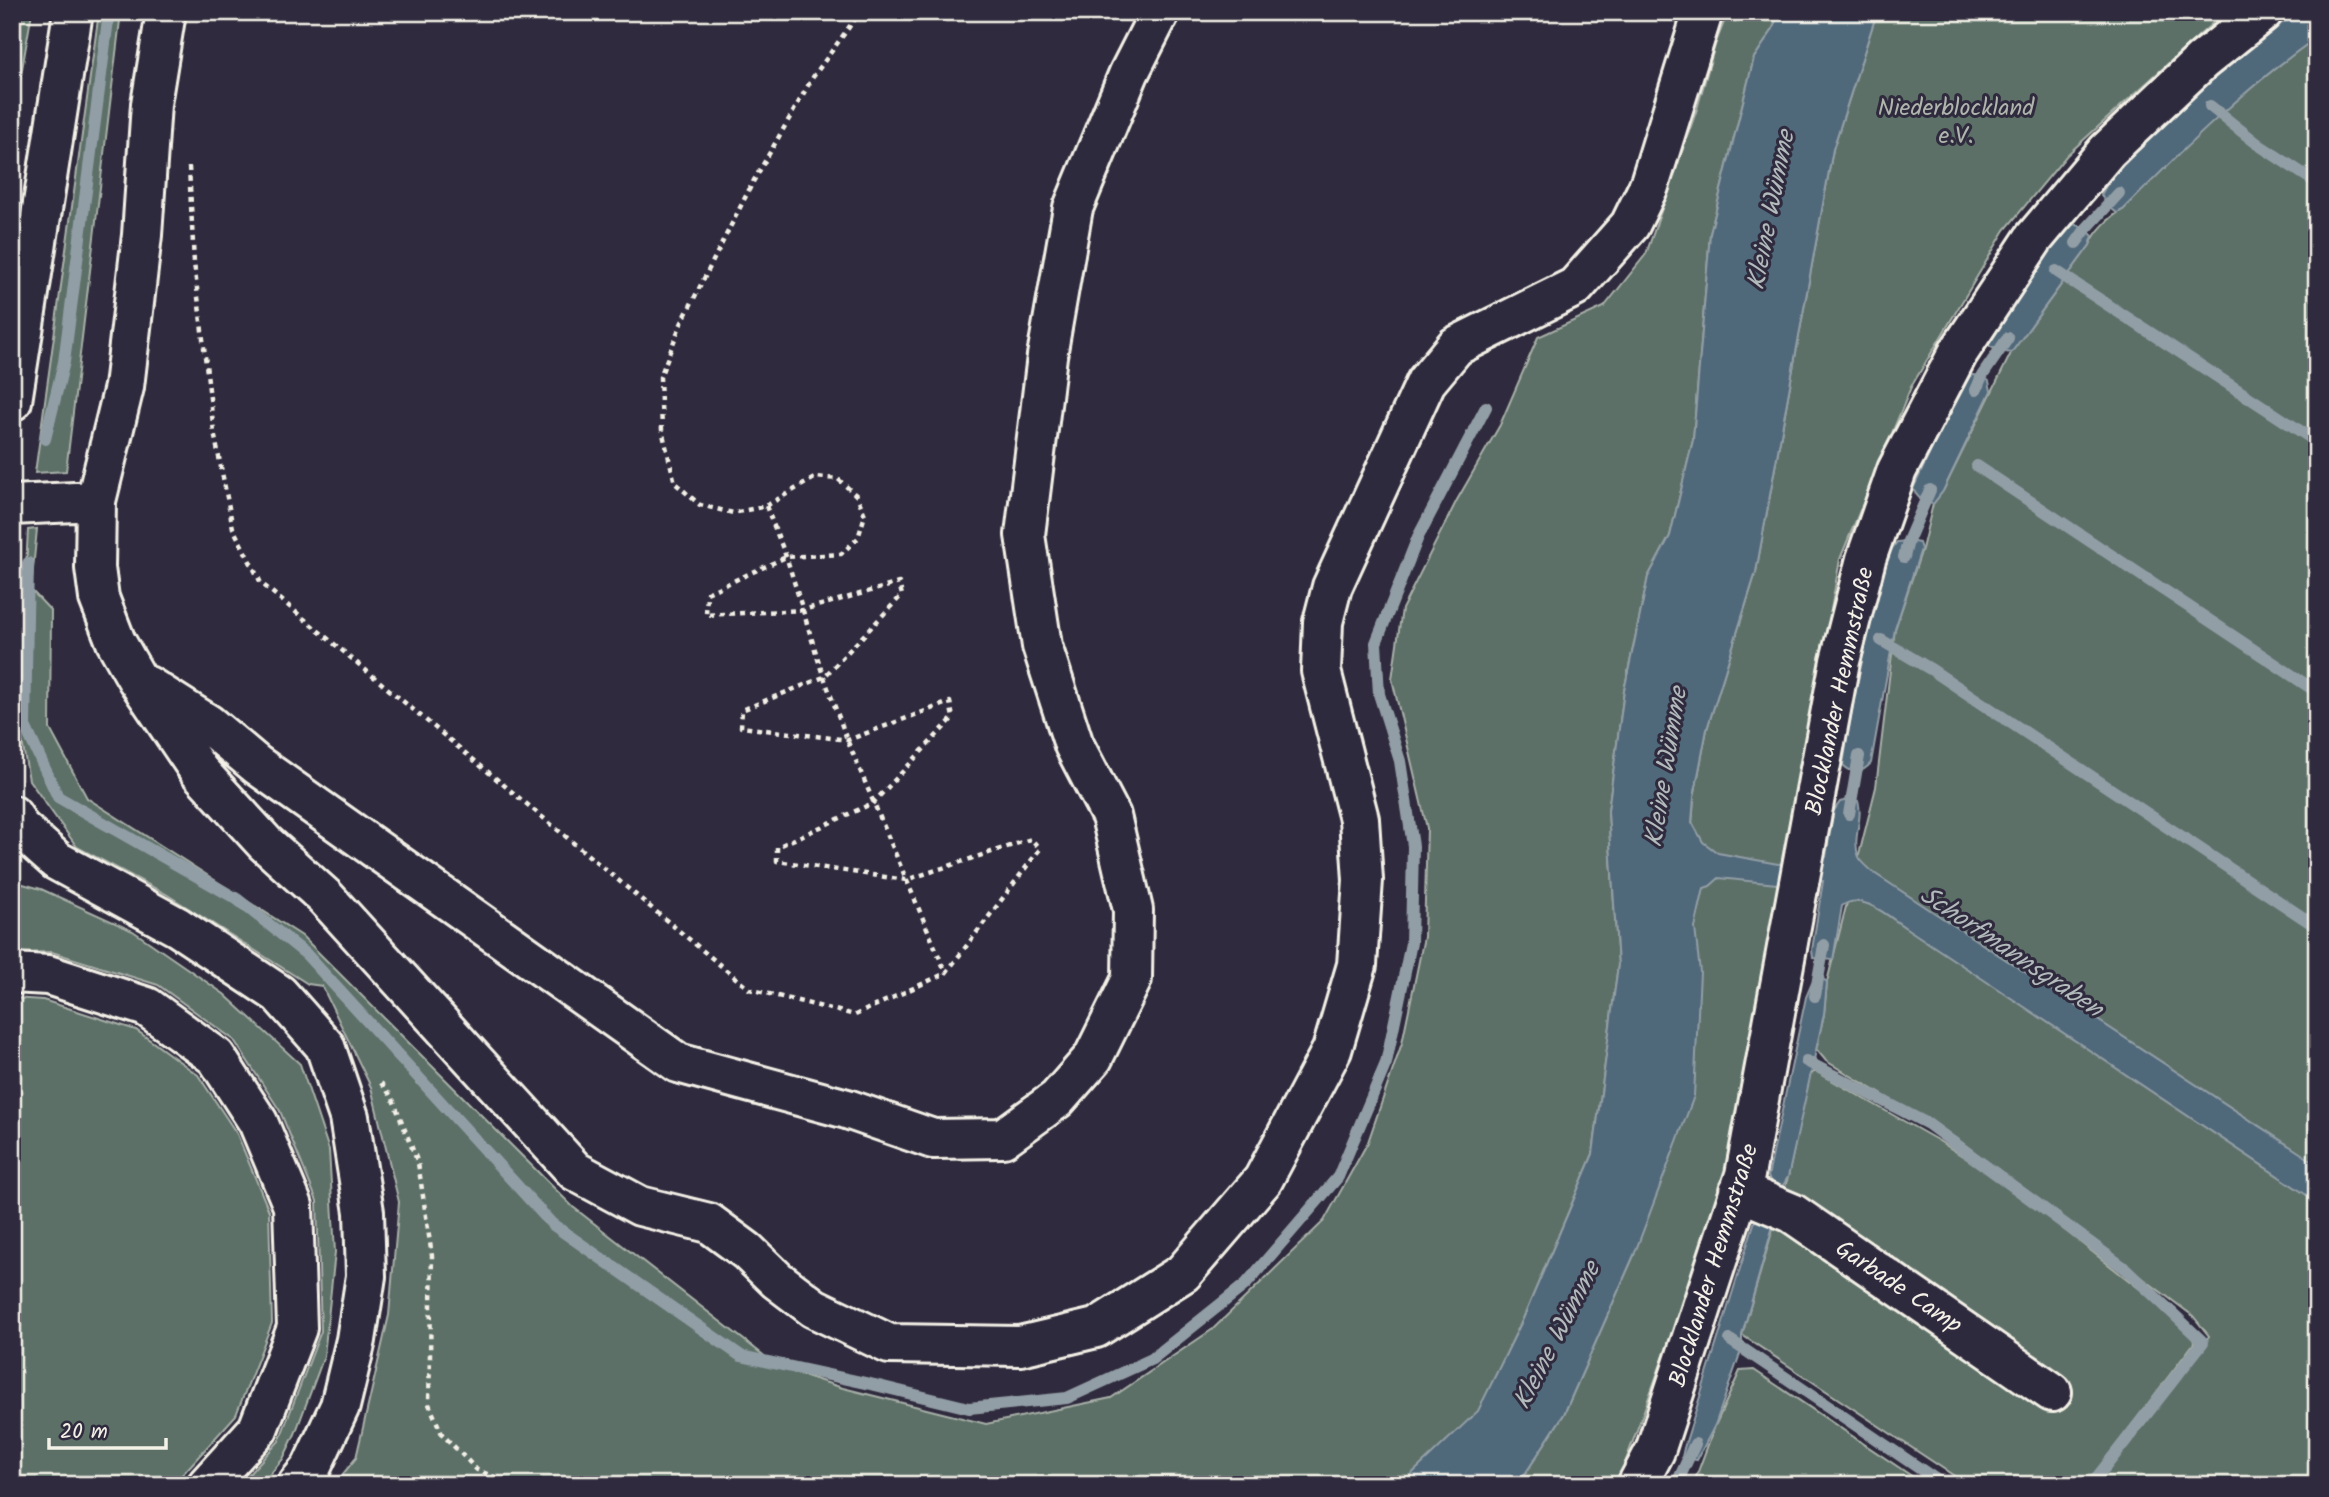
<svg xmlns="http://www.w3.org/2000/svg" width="2329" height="1497" font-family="Kalam,sans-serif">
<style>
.green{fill:#5c6f67;stroke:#a8b0a8;stroke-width:2}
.water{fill:#50677a;stroke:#929ea6;stroke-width:2}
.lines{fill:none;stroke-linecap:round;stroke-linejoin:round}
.stream{stroke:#929ea6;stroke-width:12}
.minor-casing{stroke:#f4f1e8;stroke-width:44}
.highway-casing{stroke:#f4f1e8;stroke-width:44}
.path{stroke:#f4f1e8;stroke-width:4.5;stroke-dasharray:5 5;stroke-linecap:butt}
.minor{stroke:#2f2a3d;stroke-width:38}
.highway{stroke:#2f2a3d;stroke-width:38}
.labels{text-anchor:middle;stroke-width:6;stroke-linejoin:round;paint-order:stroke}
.park-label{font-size:24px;fill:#b0b6ae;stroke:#2f2a3d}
.street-label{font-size:24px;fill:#f4f1e8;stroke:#2f2a3d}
.water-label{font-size:26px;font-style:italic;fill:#b2babc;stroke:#2f2a3d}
</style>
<rect width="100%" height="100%" fill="#2f2a3d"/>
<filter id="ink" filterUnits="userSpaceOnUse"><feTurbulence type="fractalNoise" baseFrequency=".0143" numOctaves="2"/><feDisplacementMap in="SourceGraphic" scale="14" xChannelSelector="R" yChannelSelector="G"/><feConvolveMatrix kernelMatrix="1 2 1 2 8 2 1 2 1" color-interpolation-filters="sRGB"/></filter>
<g filter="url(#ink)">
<path class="green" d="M 12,12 L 32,12 L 12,126 Z
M 99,12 L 121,12 L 66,471 L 35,473 Z
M 1728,12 L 1779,12 L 1772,31 L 1754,58 L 1710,234 L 1693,440 L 1670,536 L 1648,577 L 1624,691 L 1608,811 L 1618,965 L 1593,1154 L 1523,1319 L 1478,1412 L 1400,1485 L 334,1485 L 356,1458 L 389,1315 L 399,1202 L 371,1087 L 322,986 L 308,984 L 166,894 L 77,847 L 29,780 L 18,719 L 28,530 L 37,529 L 31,590 L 51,611 L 50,729 L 87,798 L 302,936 L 573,1207 L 780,1368 L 843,1388 L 986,1424 L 1111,1398 L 1213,1329 L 1324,1221 L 1368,1142 L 1402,1043 L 1424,937 L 1427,828 L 1392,679 L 1402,609 L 1457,500 L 1500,425 L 1538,337 L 1604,307 L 1646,254 L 1697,109 L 1715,45 Z
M 1877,12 L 2225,12 L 2067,155 L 2005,230 L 1911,387 L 1840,559 L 1761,1005 L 1721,1198 L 1621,1474 L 1613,1485 L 1515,1485 L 1525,1474 L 1564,1414 L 1634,1255 L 1689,869 L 1694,797 L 1707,729 L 1756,572 L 1833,149 Z
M 2317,37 L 2317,1485 L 2097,1485 L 2209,1336 L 2193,1316 L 1960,1141 L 1826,1061 L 1816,1049 L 1824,1014 L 1827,982 L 1876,787 L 1895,629 L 1922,549 L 1933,504 L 1943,491 L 2011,353 L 2090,245 C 2095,231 2111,216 2124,209 C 2184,147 2246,87 2317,37 Z
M 12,881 L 41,889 L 133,931 L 224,994 L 300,1064 L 329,1150 L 335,1252 L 324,1356 L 295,1434 L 283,1459 L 261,1485 L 239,1485 L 279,1441 L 321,1331 L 317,1201 L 280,1111 L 234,1040 L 158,985 L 52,952 L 12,953 Z
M 12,998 L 43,1000 L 136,1030 L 198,1075 L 237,1134 L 269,1211 L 272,1323 L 236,1415 L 173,1485 L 12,1485 Z
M 1815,1071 L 1939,1141 L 2006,1184 L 2192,1330 L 2194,1343 L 2086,1485 L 1968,1485 L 1742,1335 L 1788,1177 L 1809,1076 Z
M 1754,1370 L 1925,1485 L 1693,1485 L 1715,1426 L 1740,1371 Z"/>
<path class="water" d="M 1779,12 L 1877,12 L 1833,149 L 1756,572 L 1707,729 L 1694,797 L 1692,822 L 1703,842 L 1718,853 L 1778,864 L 1826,857 L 1833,812 L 1840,802 L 1852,799 L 1858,801 C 1864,819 1851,839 1859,857 C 1861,862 1869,868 1874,873 L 2317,1164 L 2317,1202 L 1906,928 C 1889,917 1861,891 1842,906 L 1833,960 L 1813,958 L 1812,950 L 1823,881 L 1777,884 L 1719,878 L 1710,886 L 1704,888 L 1695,928 L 1700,972 L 1694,1096 L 1634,1255 L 1564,1414 L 1525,1474 L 1515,1485 L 1400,1485 L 1478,1411 L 1523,1319 L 1593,1154 L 1618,965 L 1608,811 L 1624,691 L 1648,577 L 1670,536 L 1693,440 L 1710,234 L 1754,58 L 1772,31 Z
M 2297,12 L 2317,12 L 2317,37 C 2246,87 2184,148 2124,209 L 2117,213 L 2107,205 L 2101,195 L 2110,179 L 2161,126 L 2236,57 Z
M 2075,224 L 2086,229 L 2093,236 L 2090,245 L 2011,353 L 1999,351 L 1985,344 L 2062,231 Z
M 1972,375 L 1982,376 L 1989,381 L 1991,391 L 1943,491 L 1933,504 C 1922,502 1918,498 1913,489 L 1964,380 Z
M 1908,541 L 1919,543 L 1921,549 L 1895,629 L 1871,763 C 1862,773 1853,775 1843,765 C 1854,691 1869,623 1890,551 L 1897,542 Z
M 1823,979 L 1827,982 L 1824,1014 L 1788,1177 L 1782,1187 L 1775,1188 L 1768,1177 L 1806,997 L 1812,983 Z
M 1756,1217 L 1767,1217 L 1773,1226 L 1742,1335 L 1742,1348 L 1715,1425 L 1697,1460 L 1682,1457 L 1684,1448 Z"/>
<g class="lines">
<path class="stream" d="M 2210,106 L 2259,145 L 2317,183
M 2076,243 L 2086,229 L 2119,193
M 2056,271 L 2317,442
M 1976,390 L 1982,376 L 2008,338
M 45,439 L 64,362 L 109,12
M 1977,466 L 2317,692
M 1904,557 L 1908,541 L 1930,490
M 28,563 L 25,726 L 58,797 L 237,899 L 306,954 L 552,1224 L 741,1356 L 875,1385 L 969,1408 L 1067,1398 L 1152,1359 L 1246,1284 L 1338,1177 L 1386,1063 L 1411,943 L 1413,846 L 1400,761 L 1379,694 L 1376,643 L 1418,537 L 1486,407
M 1881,640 L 1932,670 L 2317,927
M 1849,814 L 1859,756
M 1815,996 L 1824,945
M 1806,1061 L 1928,1124 L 2126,1269 L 2203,1342 L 2091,1485
M 1730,1340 L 1944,1485
M 1676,1485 L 1695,1444"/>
<defs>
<path id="minor" d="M 166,12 L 151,104 L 142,235 L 124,387 L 96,501 L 95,568 L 99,598 L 116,642 L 137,679 L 199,771 L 265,843 L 325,897 L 575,1171 L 640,1206 L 709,1223 L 747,1251 L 777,1280 L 814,1308 L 889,1344 L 1020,1346 L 1096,1328 L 1183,1273 L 1263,1180 L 1332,1050 L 1357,965 L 1363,880 L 1359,819 L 1321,671 L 1323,622 L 1332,587 L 1426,382 L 1456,346 L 1575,287 L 1630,225 L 1649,186 L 1703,12
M 12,401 L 73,12
M 12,505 L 96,501
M 148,686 L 208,724 L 257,765 L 678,1063 L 847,1109 L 933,1139 L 1003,1138 L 1057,1099 L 1093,1058 L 1132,979 L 1133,910 L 1111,816 L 1074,745 L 1042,646 L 1025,535 L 1047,356 L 1073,208 L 1129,73 L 1160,12
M 12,973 L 48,975 L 147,1007 L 216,1057 L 258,1122 L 293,1206 L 297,1328 L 258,1429 L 207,1485
M 1739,1191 L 1792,1213 L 2052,1392
M 1637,1485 L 1655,1451 L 1745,1175 L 1840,661 L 1866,559 L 1897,470 L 1958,353 L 2034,238 L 2107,151 L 2202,61 L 2263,12"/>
<path id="highway" d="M 12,815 L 20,828 L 57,861 L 178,927 L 279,994 L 325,1046 L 349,1117 L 364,1212 L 366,1276 L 356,1340 L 340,1406 L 311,1468 L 297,1485"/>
</defs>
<use href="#minor" class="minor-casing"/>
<use href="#highway" class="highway-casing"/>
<path class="path" d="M 189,167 L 194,263 L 214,432 L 233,528 L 261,583 L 749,989 L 855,1015 L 946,973 L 1040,849 L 1031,839 L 906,880 L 777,861 L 777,847 L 873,803 L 953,718 L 950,702 L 848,740 L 741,727 L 742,710 L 824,677 L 902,595 L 899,583 L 803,610 L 706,615 L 707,593 L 786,557 L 841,554 L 858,538 L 865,515 L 857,496 L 838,479 L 816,477 L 766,506 L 733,513 L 700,505 L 675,483 L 662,430 L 660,377 L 680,326 L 753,182 L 813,77 L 860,12
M 766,506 L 787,559 L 821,669 L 848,742 L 946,973
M 381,1083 L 392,1097 L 418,1163 L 432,1256 L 429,1404 L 442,1434 L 477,1470 L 515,1485"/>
<use href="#minor" class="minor"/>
<use href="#highway" class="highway"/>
</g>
</g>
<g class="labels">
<g class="park-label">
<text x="1956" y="115">Niederblockland<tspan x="1956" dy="28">e.V.</tspan></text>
</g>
<g class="street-label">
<text transform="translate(1839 691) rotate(-78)" y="8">Blocklander Hemmstraße</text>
<text transform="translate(1713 1265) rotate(-73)" y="8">Blocklander Hemmstraße</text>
<text transform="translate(1899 1286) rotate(34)" y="8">Garbade Camp</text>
</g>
<g class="water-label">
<text transform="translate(1770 210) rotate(-79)" y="9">Kleine Wümme</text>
<text transform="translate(1665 767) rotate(-81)" y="9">Kleine Wümme</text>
<text transform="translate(2012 951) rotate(34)" y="9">Schorfmannsgraben</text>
<text transform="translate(1556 1335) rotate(-63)" y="9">Kleine Wümme</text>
</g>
</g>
<rect width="2329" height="1497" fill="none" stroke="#2f2a3d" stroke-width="42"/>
<rect x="21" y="21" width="2287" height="1455" fill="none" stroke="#f4f1e8" stroke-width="2.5" filter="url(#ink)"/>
<path d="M49 1438v10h117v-10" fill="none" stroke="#f4f1e8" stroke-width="3.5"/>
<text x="60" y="1438" font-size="21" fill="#f4f1e8" stroke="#2f2a3d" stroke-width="5" paint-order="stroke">20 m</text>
</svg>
